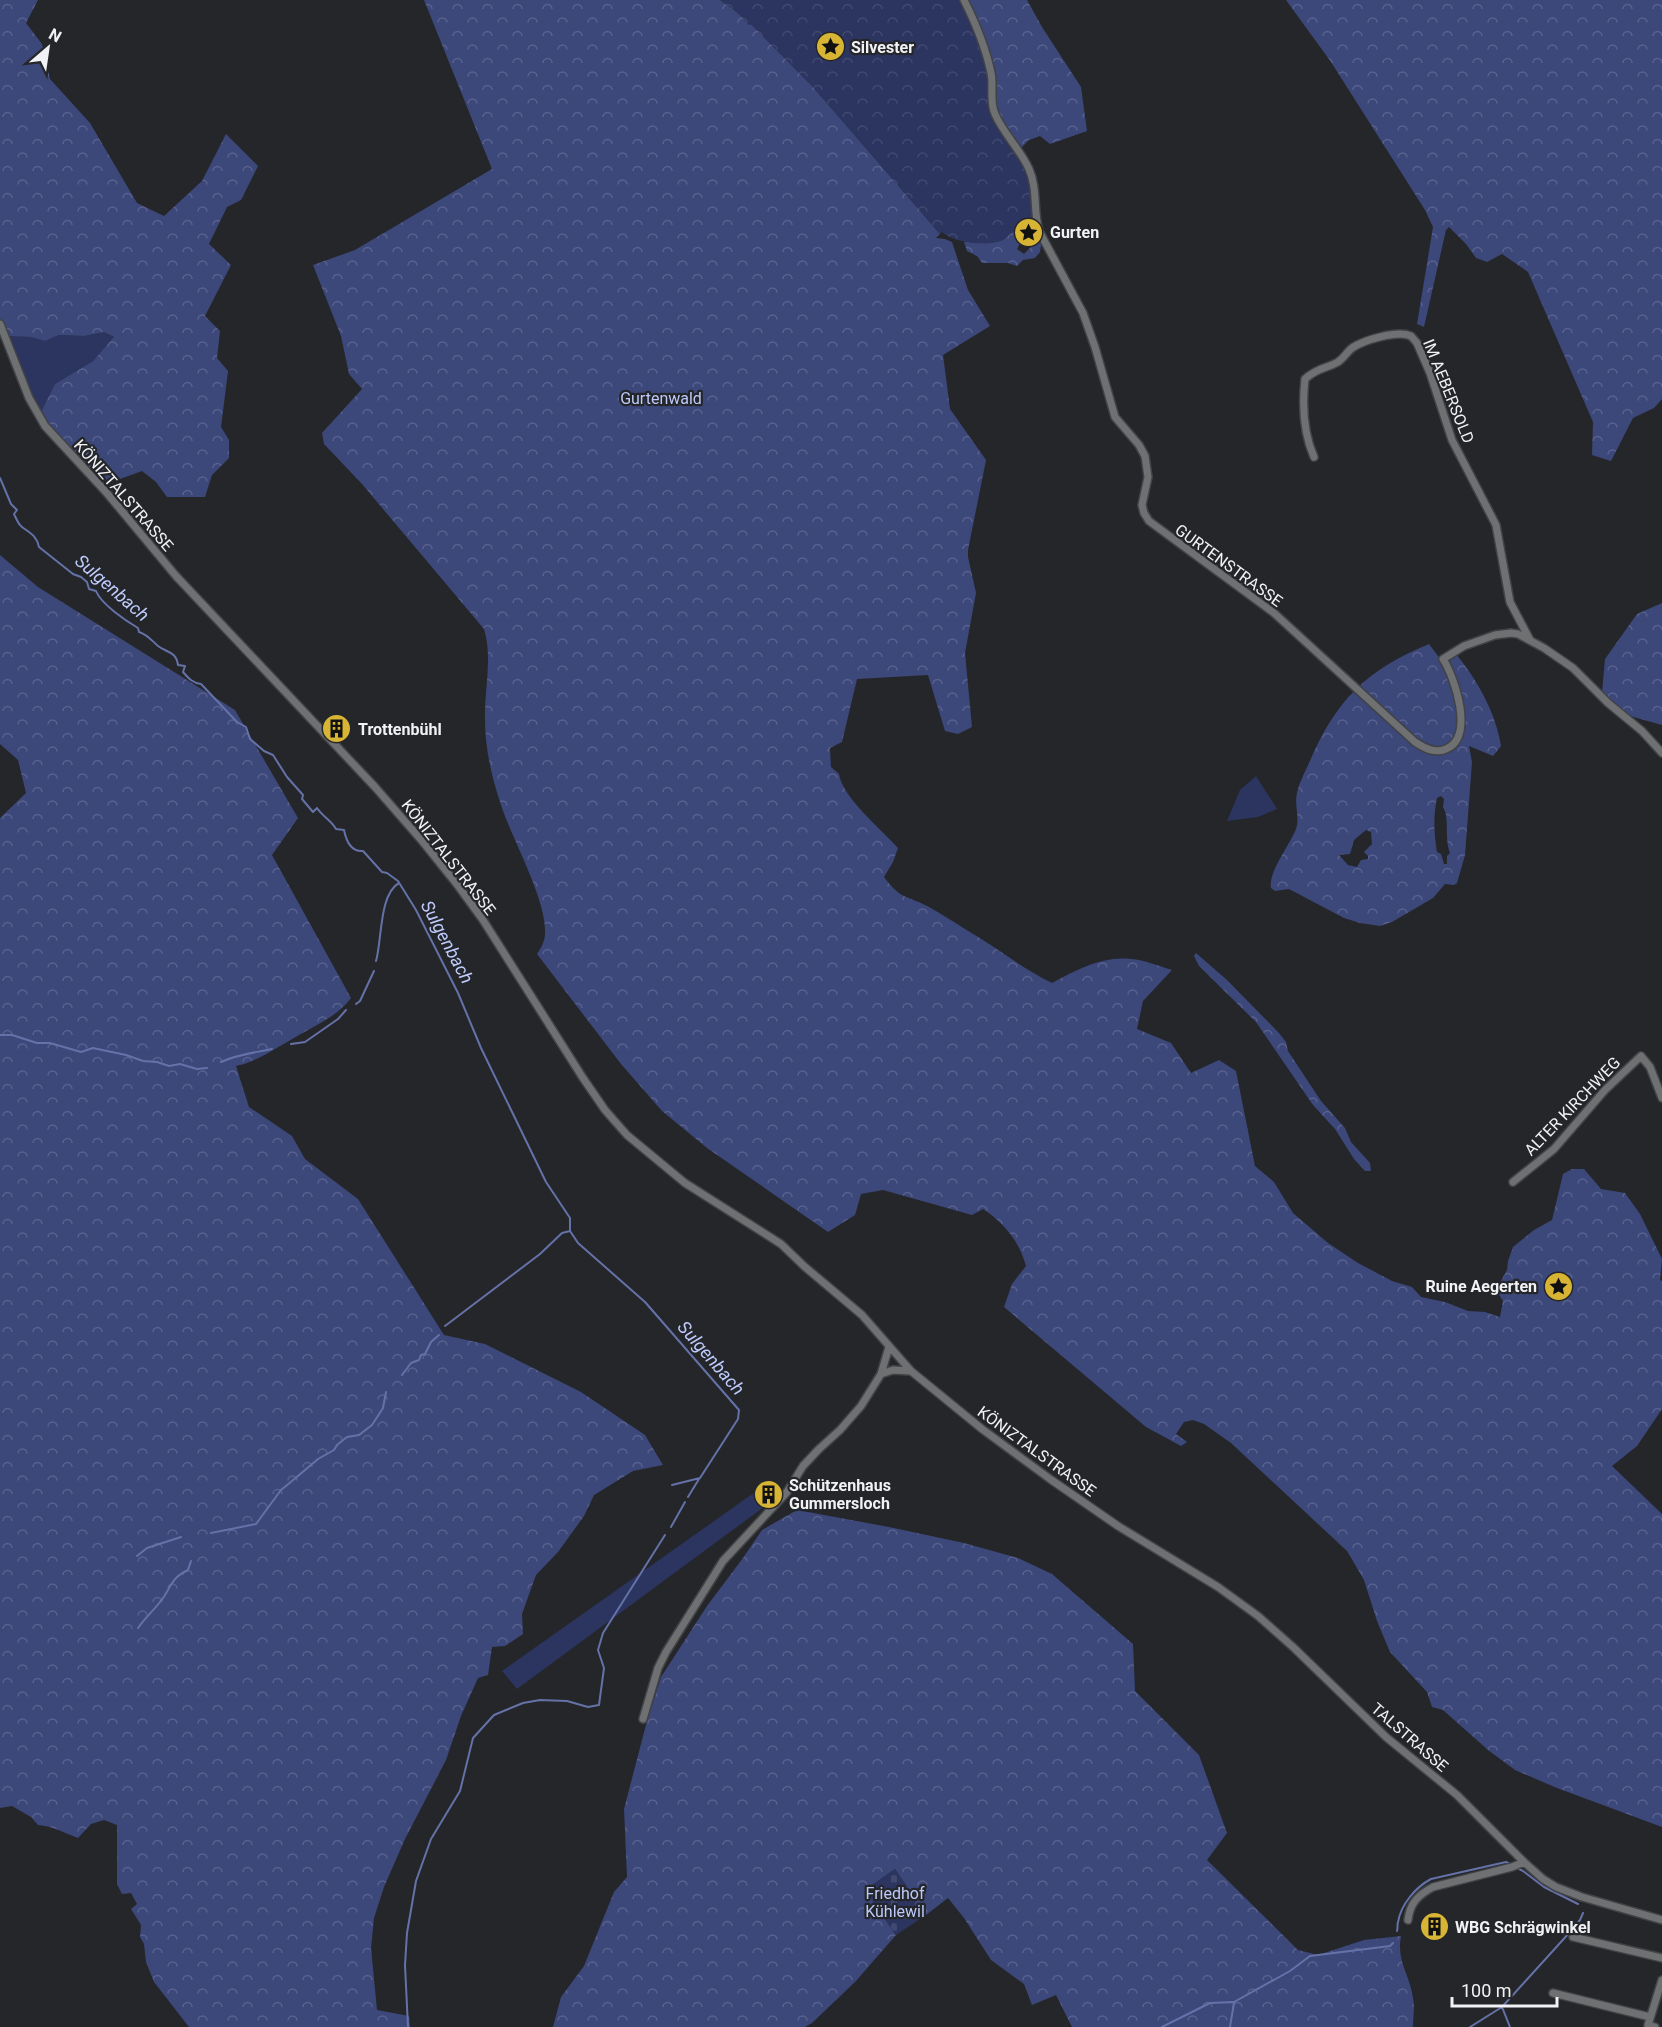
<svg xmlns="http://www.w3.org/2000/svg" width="1662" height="2027" font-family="Roboto,sans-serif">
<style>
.grass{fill:#2c3560}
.forest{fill:url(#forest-crowns);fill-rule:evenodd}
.cemetery{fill:url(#cemetery-stones)}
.park{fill:url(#park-crowns)}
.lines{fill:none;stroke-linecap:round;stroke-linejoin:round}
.stream{stroke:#6572a8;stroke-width:2}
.minor-casing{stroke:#414346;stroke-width:10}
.minor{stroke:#6f7072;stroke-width:7}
.labels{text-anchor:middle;stroke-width:4.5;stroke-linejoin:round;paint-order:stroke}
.poi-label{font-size:16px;font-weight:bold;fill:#f1f2f5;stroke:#24262a;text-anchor:start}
.street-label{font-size:16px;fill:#f1f2f5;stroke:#24262a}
.park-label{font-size:16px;fill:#bdcafb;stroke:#24262a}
.water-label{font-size:18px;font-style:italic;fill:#becbfc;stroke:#24262a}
</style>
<defs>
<pattern id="forest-crowns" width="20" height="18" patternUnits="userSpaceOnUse" patternTransform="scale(1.5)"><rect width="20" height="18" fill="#3c477a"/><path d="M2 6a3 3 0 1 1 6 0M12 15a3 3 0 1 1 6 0" fill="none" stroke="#59628e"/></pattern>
<pattern id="cemetery-stones" width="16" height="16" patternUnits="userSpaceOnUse" patternTransform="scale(1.5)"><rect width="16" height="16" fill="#2c3560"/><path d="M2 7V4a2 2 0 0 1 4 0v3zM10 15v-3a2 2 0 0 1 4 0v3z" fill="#414970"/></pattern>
<pattern id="park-crowns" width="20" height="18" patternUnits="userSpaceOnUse" patternTransform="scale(1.5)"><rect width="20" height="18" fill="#2c3560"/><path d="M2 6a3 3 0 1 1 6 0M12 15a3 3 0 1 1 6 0" fill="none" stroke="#414970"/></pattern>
</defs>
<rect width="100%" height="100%" fill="#24262a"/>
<path class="grass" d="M 104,332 L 115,338 L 93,361 L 55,384 L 40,414 L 3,336 L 31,337 L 45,341 L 59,335 L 84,336 Z
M 1256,776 L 1277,809 L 1258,817 L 1227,821 L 1240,790 Z
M 758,1490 L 768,1504 L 517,1689 L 502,1671 Z"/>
<path class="forest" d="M 0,0 L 38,0 L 26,23 L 42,44 L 50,79 L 90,123 L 137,203 L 164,216 L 202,181 L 226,134 L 258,166 L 241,200 L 227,207 L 209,244 L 231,265 L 205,316 L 220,331 L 217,358 L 228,371 L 221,427 L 229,440 L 229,458 L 212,475 L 205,497 L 167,497 L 156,482 L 142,471 L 109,483 L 92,476 L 60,441 L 40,414 L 55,384 L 93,361 L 114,337 L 104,332 L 84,336 L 59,335 L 45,341 L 31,337 L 3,336 L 0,325 Z
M 424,0 L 720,0 L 738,13 L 749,24 L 752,25 L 813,87 L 940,234 L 936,238 L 945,239 L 952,242 L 968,290 L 990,326 L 943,355 L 950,409 L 986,460 L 968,550 L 968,557 L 976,593 L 965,653 L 972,727 L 958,734 L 945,731 L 928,675 L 857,679 L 842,742 L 830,748 L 831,767 L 839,774 C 842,797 882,830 898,848 L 893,862 L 884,877 C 902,901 907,895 929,907 C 941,914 953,921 965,929 C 995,946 1021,968 1052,983 C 1077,970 1102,956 1131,959 C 1144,960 1159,966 1172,970 L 1143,1001 L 1137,1029 L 1171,1043 L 1191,1073 L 1219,1060 L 1236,1071 L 1255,1166 L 1274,1182 L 1293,1213 L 1328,1243 L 1358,1263 L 1392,1281 L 1412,1287 L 1421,1297 L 1445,1302 L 1468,1311 L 1485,1312 L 1500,1317 L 1503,1301 L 1496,1290 L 1507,1270 L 1508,1261 L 1513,1247 L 1534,1230 L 1552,1220 L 1563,1174 L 1572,1169 L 1584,1169 L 1601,1189 L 1625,1193 L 1640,1214 L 1662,1259 L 1660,1280 L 1662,1281 L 1662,1409 L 1637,1446 L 1612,1466 L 1662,1514 L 1662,1827 L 1557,1788 L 1515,1770 L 1488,1750 L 1443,1710 L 1432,1707 L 1427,1692 L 1390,1652 L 1377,1621 L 1364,1580 L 1347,1551 L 1231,1443 L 1204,1424 L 1193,1420 L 1184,1422 L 1176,1434 L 1187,1442 L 1181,1446 L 1146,1427 L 1004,1307 L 1012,1284 L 1026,1266 C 1020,1242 1003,1222 983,1209 L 972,1215 L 883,1190 L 861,1194 L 855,1215 L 828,1232 L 707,1148 L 662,1111 L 621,1064 L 537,954 C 541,948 545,941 545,934 C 547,900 512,839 501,805 C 492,778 485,749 485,720 C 484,690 493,658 484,629 L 362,484 L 324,444 L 322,433 L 362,389 L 349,374 L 341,336 L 313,265 L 355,250 L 492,169 Z
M 966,0 L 1027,0 L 1042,27 L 1081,87 L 1087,131 L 1050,144 L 1040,136 L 1029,140 L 1020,149 L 998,112 Z
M 1286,0 L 1662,0 L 1662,399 L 1654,408 L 1633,418 L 1611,461 L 1592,455 L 1593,422 L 1528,272 L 1502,254 L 1487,262 L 1476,258 L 1466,244 L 1449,227 L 1446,230 L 1424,327 L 1417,324 L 1433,227 L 1425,210 L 1331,62 Z
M 1022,221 L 1028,229 L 1017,249 L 1024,254 C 1027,251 1037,240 1039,239 L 1041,245 L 1040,252 L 1035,258 L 1023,260 L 1017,266 L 1008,263 L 982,263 L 977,256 L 967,251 L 964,242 C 995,241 1001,246 1022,221 Z
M 0,555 L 38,587 L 235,710 L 298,818 L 272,855 L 351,998 C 337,1017 314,1026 294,1038 C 274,1049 258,1061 236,1066 L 249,1107 L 292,1136 L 305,1159 L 358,1199 L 444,1335 L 485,1344 L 581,1392 L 645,1435 L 663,1465 L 633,1471 L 594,1495 L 584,1516 L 558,1552 L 536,1575 L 522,1614 L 523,1634 L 505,1646 L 492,1647 L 488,1675 L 478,1678 L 461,1716 L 446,1760 L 405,1839 L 384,1887 L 374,1918 L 371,1948 L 377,2010 L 409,2016 L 410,2027 L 189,2027 L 154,1982 L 146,1962 L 144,1944 L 140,1937 L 141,1925 L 131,1909 L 137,1904 L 131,1893 L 122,1894 L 117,1884 L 117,1825 L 104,1820 L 91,1824 L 78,1838 C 64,1833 53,1826 38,1825 L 31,1817 L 12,1806 L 0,1808 L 0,818 L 26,793 L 18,760 L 0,744 Z
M 1662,603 L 1662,725 L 1630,716 L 1602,693 L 1605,659 L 1637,614 Z
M 1429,644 L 1441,660 L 1454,652 C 1476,677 1496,713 1501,746 L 1493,756 L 1469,746 L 1472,762 L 1465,855 L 1457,883 L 1454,885 L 1445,884 L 1433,898 L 1392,922 L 1380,926 L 1360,923 L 1344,918 L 1289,889 L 1275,891 L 1271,888 C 1268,872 1290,845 1296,829 C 1300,818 1294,804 1297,793 C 1299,783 1305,772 1309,763 C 1336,700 1366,670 1429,644 ZM 1441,796 L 1444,799 L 1443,807 C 1450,818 1444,837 1450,853 L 1447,856 L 1447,864 L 1444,864 L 1441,854 L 1437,852 C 1434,833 1433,817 1437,798 ZM 1366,830 L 1371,832 L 1372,844 L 1364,852 L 1368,856 L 1368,859 L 1361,860 L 1357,867 L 1348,865 L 1339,855 L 1350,854 L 1354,840 Z
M 1196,953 L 1227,980 L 1279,1033 L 1286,1042 L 1288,1051 L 1321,1101 L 1345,1128 L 1351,1142 L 1370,1163 L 1371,1171 L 1365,1171 L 1354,1159 L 1335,1129 L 1313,1105 L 1256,1022 L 1199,966 L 1194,956 Z
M 797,1510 L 889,1527 L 964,1543 L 1018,1558 L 1052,1574 L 1133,1644 L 1135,1691 L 1199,1755 L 1227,1833 L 1207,1860 L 1298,1950 L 1318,1955 L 1364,1940 L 1401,1936 C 1396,1961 1410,1975 1413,1998 C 1415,2007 1413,2018 1413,2027 L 1072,2027 L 1056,1995 L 1032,2005 L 1024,1984 L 991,1960 L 964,1918 L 948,1898 L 926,1915 L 895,1869 L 865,1890 L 896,1935 L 856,1981 L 812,2023 L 805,2027 L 553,2027 L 561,1997 L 584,1966 L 614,1892 L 627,1877 L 624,1809 L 647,1721 L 661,1677 L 707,1606 L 743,1558 L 762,1530 Z"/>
<path class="cemetery" d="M 895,1869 L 926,1915 L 896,1935 L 865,1890 Z"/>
<path class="park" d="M 720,0 L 961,0 L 978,39 L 989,73 L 990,99 L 1029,174 L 1033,220 L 1028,226 L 1022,222 C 1016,228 1010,237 1001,241 C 987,246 953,243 942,232 L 940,234 L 813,87 L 752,25 L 749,25 L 738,13 Z"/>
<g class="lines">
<path class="stream" d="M 0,478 L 11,504 L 17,510 L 14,514 C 16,518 18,524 22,527 C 30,533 37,536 39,547 L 73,574 L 81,577 L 87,582 L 89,589 L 96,591 C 101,604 126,621 138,628 L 139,632 C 148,635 151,640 158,646 C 167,653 176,651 178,665 L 185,666 L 183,672 C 189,679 193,683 201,684 L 237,722 L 246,727 L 250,739 L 264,751 L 273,755 L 287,777 L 303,795 L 302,799 L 313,812 L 317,808 C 323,817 331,820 336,829 L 344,830 C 346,840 351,852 363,851 L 382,872 L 387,873 L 398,881 L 416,910 L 458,993 L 481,1048 L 546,1182 L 570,1218 L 570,1231 L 578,1243 L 645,1302 L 739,1410 L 738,1419 L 700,1478 L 672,1485
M 376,961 C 382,941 379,894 399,883
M 356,1004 L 360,1001 L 374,971
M 0,1035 L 12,1035 L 37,1043 L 50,1043 L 81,1052 L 93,1048 L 126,1055 L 143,1061 L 157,1062 L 169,1066 L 180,1064 L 197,1069 L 207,1068
M 291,1044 L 305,1042 L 338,1019 L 346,1010
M 221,1062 C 238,1054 254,1053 272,1049
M 445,1326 L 540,1254 L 562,1233 L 570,1231
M 402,1375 L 411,1363 L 419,1360 L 421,1355 L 425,1354 L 431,1342 L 439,1335
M 688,1497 L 699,1479
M 671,1527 L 685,1502
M 211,1533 L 256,1524 L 281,1490 L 292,1481 L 318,1459 L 334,1450 L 337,1445 L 347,1437 L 359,1435 L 372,1425 L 383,1408 L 386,1392
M 137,1556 L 147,1548 L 181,1537
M 138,1628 C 145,1618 153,1611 160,1602 C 172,1588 169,1579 188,1570 L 191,1561
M 1397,1931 C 1398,1928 1397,1925 1398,1922 C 1401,1904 1416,1887 1431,1879 L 1506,1862 L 1523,1871 L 1544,1887 L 1578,1904
M 1502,2007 L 1510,2027
M 408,2027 L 405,1965 L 407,1933 L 416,1881 L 431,1839 L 460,1791 L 473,1738 L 494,1715 L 523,1703 L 540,1700 L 567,1701 L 588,1707 L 599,1705 L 604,1668 L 598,1650 L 603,1633 L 665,1535
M 1162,2027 L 1210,2003 L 1234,2002 L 1290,1971 L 1310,1956 L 1390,1946 L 1393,1943
M 1230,2027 L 1234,2003
M 1470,2027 L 1502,2007 L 1570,1932 L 1580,1920 L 1583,1913"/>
<defs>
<path id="minor" d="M 964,0 C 975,22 986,49 991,73 C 994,86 989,101 995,114 C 1003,133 1020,149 1029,169 C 1038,189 1033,211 1039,231 L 1083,313 L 1095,347 L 1115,417 L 1139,445 L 1145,456 L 1148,477 L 1142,505 L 1144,513 L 1149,521 L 1274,613 L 1415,742 C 1424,748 1435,754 1446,749 C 1475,737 1455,678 1443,659 L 1464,646 L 1495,635 L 1511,633 L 1518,634 L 1544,648 L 1573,668 L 1608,703 L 1642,731 L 1662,753
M 0,324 L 29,398 L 45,426 L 106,492 L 176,576 L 375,787 L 423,842 L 456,883 L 483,920 L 583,1078 L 605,1110 L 627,1135 L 685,1183 L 781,1244 L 805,1267 L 862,1315 L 911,1371 L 982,1429 L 1050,1479 L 1118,1526 L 1218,1587 L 1258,1616 L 1293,1647 L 1386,1737 L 1457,1795 L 1524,1862 L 1543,1879 L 1556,1887 L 1582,1897 L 1662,1920
M 1314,457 C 1303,432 1302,406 1305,379 C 1318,367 1326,369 1338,362 C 1344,358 1347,352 1352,348 C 1364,340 1397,330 1411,336 L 1417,343 L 1430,373 L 1452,440 L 1496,525 L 1510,602 L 1530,640
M 1513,1182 L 1554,1149 L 1605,1090 L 1641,1056 L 1650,1067 L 1662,1098
M 881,1374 L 893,1370 L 910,1371
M 643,1719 L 658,1668 L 666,1652 L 723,1561 L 787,1492 L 803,1466 L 819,1449 L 840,1430 L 861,1406 L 881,1374 L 889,1347
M 1408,1920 C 1410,1903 1418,1895 1433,1887 L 1512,1867 L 1524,1862
M 1573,1937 L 1662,1958
M 1553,1993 L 1650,2017
M 1655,2027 L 1648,2025 L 1662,1980"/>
</defs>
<use href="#minor" class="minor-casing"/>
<use href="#minor" class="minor"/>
</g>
<defs>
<symbol id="sight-disc" viewBox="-11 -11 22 22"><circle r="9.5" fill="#d8b434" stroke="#24262a"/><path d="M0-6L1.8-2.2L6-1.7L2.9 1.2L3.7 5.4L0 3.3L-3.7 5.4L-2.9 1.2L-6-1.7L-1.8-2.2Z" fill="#111"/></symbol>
<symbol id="building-disc" viewBox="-11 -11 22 22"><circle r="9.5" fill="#d8b434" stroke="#24262a"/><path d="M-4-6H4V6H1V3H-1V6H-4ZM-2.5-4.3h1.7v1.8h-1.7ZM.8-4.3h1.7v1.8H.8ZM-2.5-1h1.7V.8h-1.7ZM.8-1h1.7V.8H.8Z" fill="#111"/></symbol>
</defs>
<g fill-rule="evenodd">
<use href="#sight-disc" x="814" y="30" width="33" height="33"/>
<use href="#sight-disc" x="1012" y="216" width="33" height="33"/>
<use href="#building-disc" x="320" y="712" width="33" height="33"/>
<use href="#sight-disc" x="1542" y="1270" width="33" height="33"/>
<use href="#building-disc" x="752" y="1478" width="33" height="33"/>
<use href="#building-disc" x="1418" y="1910" width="33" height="33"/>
</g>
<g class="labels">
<g class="poi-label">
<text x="851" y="53">Silvester</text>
<text x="1050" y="238">Gurten</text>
<text x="358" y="735">Trottenbühl</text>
<text x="1537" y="1292" text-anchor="end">Ruine Aegerten</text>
<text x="789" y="1491">Schützenhaus<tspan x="789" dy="18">Gummersloch</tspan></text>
<text x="1455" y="1933">WBG Schrägwinkel</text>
</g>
<g class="street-label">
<text transform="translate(1449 391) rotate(68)" y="6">IM AEBERSOLD</text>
<text transform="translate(124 495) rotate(49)" y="6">KÖNIZTALSTRASSE</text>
<text transform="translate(1229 565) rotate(36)" y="6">GURTENSTRASSE</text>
<text transform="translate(449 857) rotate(52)" y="6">KÖNIZTALSTRASSE</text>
<text transform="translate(1572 1106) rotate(-46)" y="6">ALTER KIRCHWEG</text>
<text transform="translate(1037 1451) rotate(36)" y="6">KÖNIZTALSTRASSE</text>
<text transform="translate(1410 1737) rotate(41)" y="6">TALSTRASSE</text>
</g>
<g class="park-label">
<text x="661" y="404">Gurtenwald</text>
<text x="895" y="1899">Friedhof<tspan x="895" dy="18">Kühlewil</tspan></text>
</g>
<g class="water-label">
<text transform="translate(112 588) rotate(41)" y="6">Sulgenbach</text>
<text transform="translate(447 942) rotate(62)" y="6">Sulgenbach</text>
<text transform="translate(711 1358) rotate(49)" y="6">Sulgenbach</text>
</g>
</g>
<g transform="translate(48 48) rotate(29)" stroke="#24262a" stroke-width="4.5" paint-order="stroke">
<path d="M0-4.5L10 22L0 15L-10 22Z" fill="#f1f2f5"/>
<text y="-9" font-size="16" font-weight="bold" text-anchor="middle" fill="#f1f2f5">N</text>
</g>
<path d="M1452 1997v9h105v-9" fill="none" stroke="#f1f2f5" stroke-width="3"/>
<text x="1461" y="1997" font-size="18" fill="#f1f2f5" stroke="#24262a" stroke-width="4.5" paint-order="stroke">100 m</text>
</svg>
